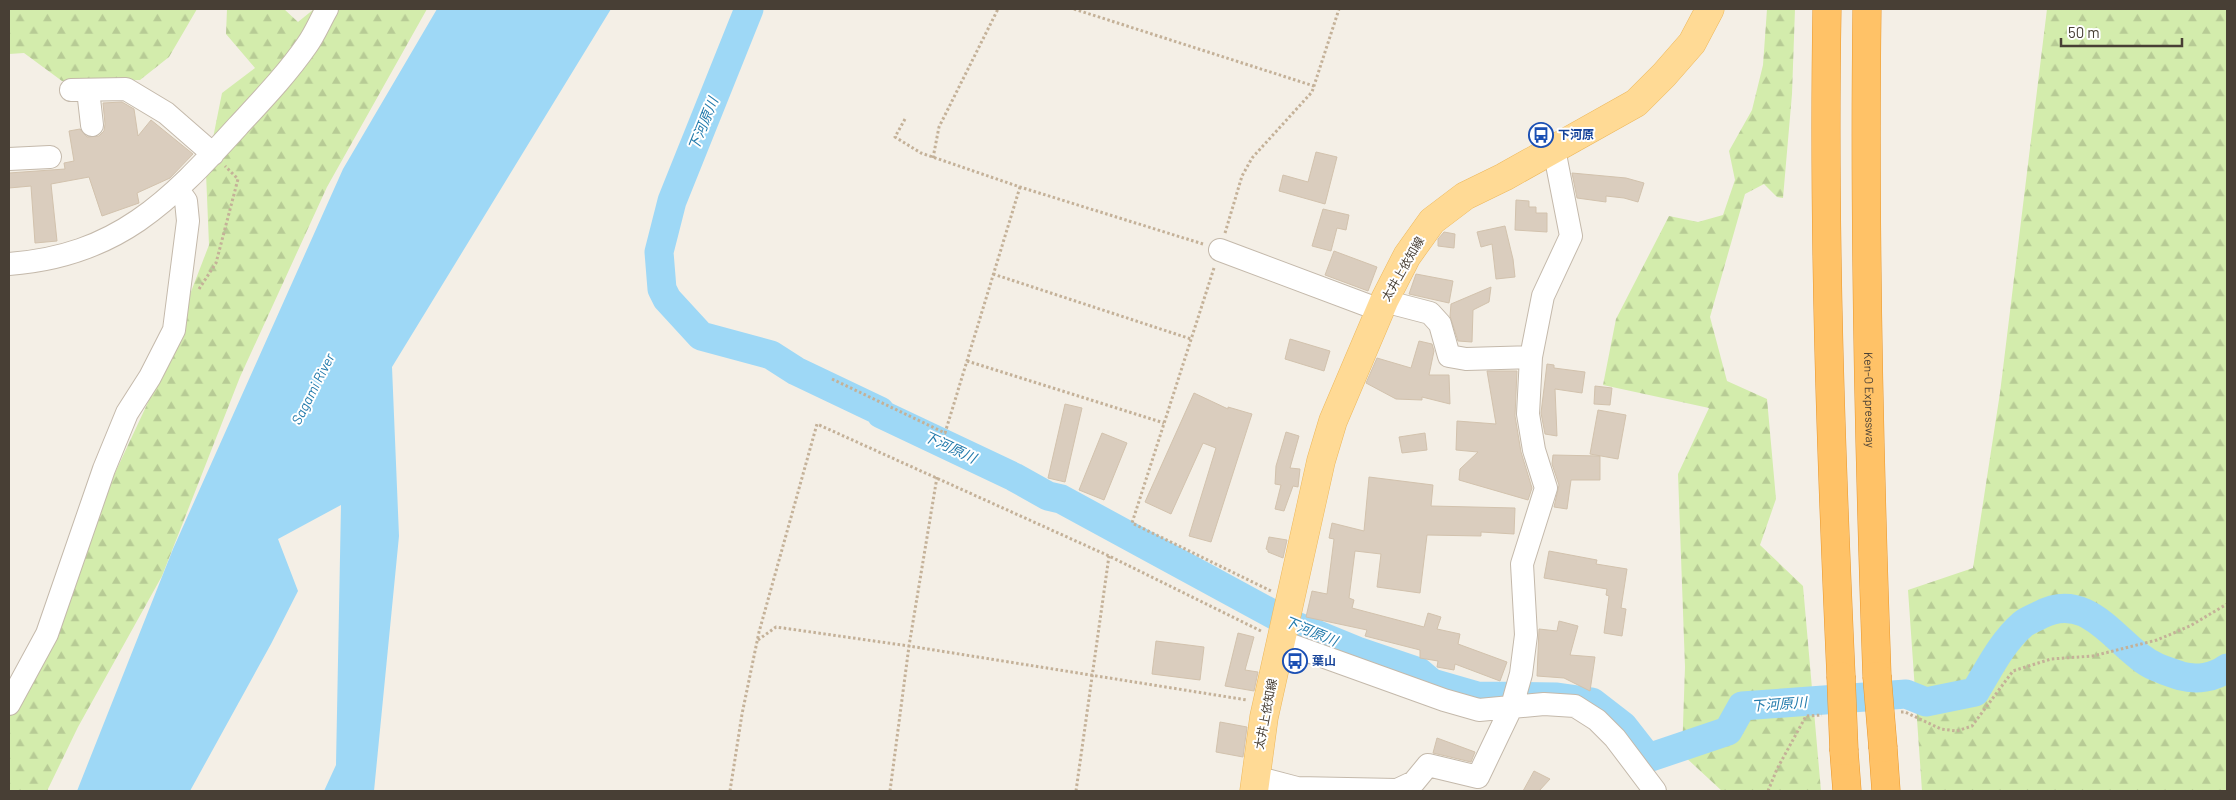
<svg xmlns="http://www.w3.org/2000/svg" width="2236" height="800" font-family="Barlow,'Noto Sans JP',sans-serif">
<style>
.forest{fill:url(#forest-firs)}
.water{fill:#9ed8f6}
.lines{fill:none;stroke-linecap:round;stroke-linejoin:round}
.river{stroke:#9ed8f6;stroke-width:29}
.building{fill:#dacdbe;stroke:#d2c2ad}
.minor-casing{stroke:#c4b9ab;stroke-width:24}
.major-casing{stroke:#edb85c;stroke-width:29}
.highway-casing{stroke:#e9972b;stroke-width:29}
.path{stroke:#c4b198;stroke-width:3;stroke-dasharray:2.5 2.5;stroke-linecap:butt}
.minor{stroke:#fff;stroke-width:22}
.major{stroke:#ffda95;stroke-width:28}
.highway{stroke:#ffc267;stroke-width:28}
.highway-bridge-casing{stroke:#e9972b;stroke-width:29;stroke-linecap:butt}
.highway-bridge{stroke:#ffc267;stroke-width:28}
.labels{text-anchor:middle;stroke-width:4;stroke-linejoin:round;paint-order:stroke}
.transit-label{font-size:12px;font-weight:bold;fill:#164399;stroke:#fff;text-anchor:start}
.street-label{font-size:12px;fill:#483f35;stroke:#fff}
.water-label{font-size:14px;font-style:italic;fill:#237bac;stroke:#fff}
</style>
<defs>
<pattern id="forest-firs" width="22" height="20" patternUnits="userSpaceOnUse" patternTransform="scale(1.25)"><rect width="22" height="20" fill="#d3ecac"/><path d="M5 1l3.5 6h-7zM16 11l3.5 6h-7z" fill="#b7cb95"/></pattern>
</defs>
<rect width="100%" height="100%" fill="#f4efe6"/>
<path class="forest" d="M 9,9 L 197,9 L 169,57 L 140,80 L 62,81 L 24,53 L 9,54 Z
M 227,9 L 284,9 L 298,22 L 314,9 L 427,9 L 327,187 L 240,377 L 162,576 L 78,727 L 47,791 L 9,791 L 9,717 L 36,642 L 150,398 L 209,245 L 206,173 L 222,93 L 255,68 L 226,34 Z
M 1767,9 L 1795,9 L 1792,94 L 1783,198 L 1777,197 L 1764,184 L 1745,194 L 1710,317 L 1727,381 L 1767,399 L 1776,499 L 1760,545 L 1803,586 L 1821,791 L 1722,791 L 1682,754 L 1685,667 L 1678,474 L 1709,408 L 1603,385 L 1616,319 L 1669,216 L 1698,222 L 1723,215 L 1735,180 L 1729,151 L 1752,110 L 1763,65 Z
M 2047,9 L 2227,9 L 2227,791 L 1922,791 L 1908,590 L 1973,568 L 2000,393 Z"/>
<path class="water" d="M 437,9 L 611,9 L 392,367 L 399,536 L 374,791 L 324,791 L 336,765 L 341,505 L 278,539 L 298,591 L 271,644 L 190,791 L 77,791 L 173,549 L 343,169 Z"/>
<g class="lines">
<path class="river" d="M 749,9 L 672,201 L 659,252 L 662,289 L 667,299 L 701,336 L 771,355 L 796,371 L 880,411 L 881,414 L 1014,477 L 1048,496 L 1061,499 L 1291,624 L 1357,651 L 1419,672 L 1432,683 L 1477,696 L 1557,697 L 1592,702 L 1623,726 L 1648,758 L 1728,731 L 1742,706 L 1906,694 L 1926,702 L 1975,692 C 1989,669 2002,642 2023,624 C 2028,620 2034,618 2040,615 C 2083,592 2109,633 2140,657 C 2152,667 2166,671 2181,676 C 2196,680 2214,678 2227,668"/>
</g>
<path class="building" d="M 122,102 L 134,109 L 138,136 L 151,120 L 193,154 L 170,178 L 137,193 L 139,203 L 102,216 L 89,177 L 51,184 L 57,241 L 35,243 L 31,186 L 9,188 L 9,173 L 65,169 L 64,163 L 74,161 L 69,131 L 80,129 L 87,137 L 99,136 L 104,131 L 105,124 L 103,103 Z
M 1316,152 L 1337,157 L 1325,204 L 1279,191 L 1283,175 L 1308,182 Z
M 1572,173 L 1626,178 L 1644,183 L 1638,202 L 1624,198 L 1606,196 L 1606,202 L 1577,198 Z
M 1516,200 L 1529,201 L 1529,207 L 1536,207 L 1536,213 L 1547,213 L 1547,232 L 1515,230 Z
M 1323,209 L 1349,215 L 1346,230 L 1337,228 L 1331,251 L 1312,246 Z
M 1505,226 L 1513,259 L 1515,277 L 1496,279 L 1492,244 L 1481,247 L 1477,232 Z
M 1444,232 L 1455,234 L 1454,248 L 1438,246 L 1438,239 Z
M 1334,251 L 1377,267 L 1368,291 L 1325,275 Z
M 1416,274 L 1453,281 L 1449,303 L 1409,294 Z
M 1491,287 L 1489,302 L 1473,310 L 1472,342 L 1458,341 L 1450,316 L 1451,304 Z
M 1290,339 L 1330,351 L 1324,371 L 1285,359 Z
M 1419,341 L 1432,344 L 1434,351 L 1429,375 L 1449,375 L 1450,404 L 1422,397 L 1422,400 L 1396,399 L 1366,383 L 1377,358 L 1411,368 Z
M 1547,364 L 1554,365 L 1554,368 L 1585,372 L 1582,393 L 1555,389 L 1557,436 L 1545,434 L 1541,413 Z
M 1487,371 L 1517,371 L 1515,416 L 1521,452 L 1532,488 L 1528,500 L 1459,480 L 1460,469 L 1478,452 L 1456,450 L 1457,421 L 1496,424 Z
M 1595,386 L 1612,388 L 1610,405 L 1594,404 Z
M 1194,393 L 1228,409 L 1228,407 L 1252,414 L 1211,542 L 1189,536 L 1216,448 L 1203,443 L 1171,514 L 1145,502 Z
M 1065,404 L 1082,408 L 1065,482 L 1048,478 Z
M 1598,410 L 1626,415 L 1618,459 L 1590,454 Z
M 1286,432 L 1299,436 L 1290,468 L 1300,469 L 1298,487 L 1293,486 L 1284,511 L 1275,509 L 1281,485 L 1275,484 L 1276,466 Z
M 1102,433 L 1127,443 L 1104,500 L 1079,490 Z
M 1425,433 L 1427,450 L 1402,453 L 1399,437 Z
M 1553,455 L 1600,456 L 1600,480 L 1571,480 L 1567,509 L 1554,507 L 1559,485 L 1552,464 Z
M 1369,477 L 1433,485 L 1431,506 L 1515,508 L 1514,534 L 1481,532 L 1481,536 L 1427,535 L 1420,593 L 1377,587 L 1381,554 L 1355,551 L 1349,598 L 1354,600 L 1352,608 L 1424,627 L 1428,613 L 1441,617 L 1437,629 L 1460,634 L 1458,644 L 1507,662 L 1500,681 L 1455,664 L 1454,670 L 1437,667 L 1438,661 L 1420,658 L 1420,650 L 1365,636 L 1367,630 L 1306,617 L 1312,591 L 1327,594 L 1334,539 L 1329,538 L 1332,523 L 1364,531 Z
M 1269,537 L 1287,540 L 1283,558 L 1268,552 L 1268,550 L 1266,549 Z
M 1549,551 L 1597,560 L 1596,564 L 1627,569 L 1621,608 L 1626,609 L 1622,636 L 1604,633 L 1609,596 L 1606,595 L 1607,589 L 1544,578 Z
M 1559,621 L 1578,626 L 1570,655 L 1595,657 L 1590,691 L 1564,678 L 1537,676 L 1539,629 L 1557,631 Z
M 1238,633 L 1254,637 L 1245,670 L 1258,672 L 1254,691 L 1225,686 Z
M 1156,641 L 1204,647 L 1200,680 L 1152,674 Z
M 1220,722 L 1247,727 L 1243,757 L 1216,752 Z
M 1437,738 L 1475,752 L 1471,762 L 1433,753 Z
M 1534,771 L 1550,779 L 1539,791 L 1523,791 Z"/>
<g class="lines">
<defs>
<path id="minor" d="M 71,90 L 126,89 L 166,113 L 213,154
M 88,90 L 92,125
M 9,159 L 50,157
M 1220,250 L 1380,310
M 9,264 C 117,256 169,202 238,126 C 262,100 287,74 307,45 C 315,34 320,21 327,9
M 1384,301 L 1430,313 L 1440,324 L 1449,356 L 1466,359 L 1531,357
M 1280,641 L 1444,700 L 1479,710 L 1544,704 L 1575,706 L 1597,720 L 1615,738 L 1655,791
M 9,704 L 47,634 L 104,469 L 127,413 L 150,377 L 174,330 L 188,221 L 186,201 L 178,190
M 1255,777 L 1297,788 L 1397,790 L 1414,782 L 1428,765 L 1478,777 L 1512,706 L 1521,674 L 1526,635 L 1522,564 L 1546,488 L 1534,450 L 1528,414 L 1531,357 L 1543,296 L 1571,236 L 1554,149"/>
<path id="major" d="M 1254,791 L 1264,717 L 1321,461 L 1333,421 L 1384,301 L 1407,256 L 1432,221 L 1465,196 L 1504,177 L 1636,103 L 1664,75 L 1692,43 L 1710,9"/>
<g id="highway">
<path d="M 1827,9 C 1823,232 1831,454 1841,676"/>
<path id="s1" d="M 1867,9 C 1864,231 1869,454 1877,676"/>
<path d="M 1883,748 L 1886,791"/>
<path d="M 1844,751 L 1847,791"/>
</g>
</defs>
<use href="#minor" class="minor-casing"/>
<use href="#major" class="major-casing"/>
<use href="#highway" class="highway-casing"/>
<path class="path" d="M 1074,9 L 1314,86
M 905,119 L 895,137 L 921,153 L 1020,187 L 1203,244
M 933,158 L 939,127 L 998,9
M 1225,233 L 1242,176 L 1252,158 L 1312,92 L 1339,9
M 1214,268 L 1132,523 L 1271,591
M 993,274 L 1191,339
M 199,289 L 216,263 L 238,179 L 225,166
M 967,361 L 1164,423
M 832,379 L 945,433 L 1020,187
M 758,640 L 776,627 L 909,646 L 1247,700
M 1901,712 L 1905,712 L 1941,729 L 1957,731 L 1972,726 L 2013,671 L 2051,659 L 2093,656 L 2157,640 L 2190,626 L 2227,604
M 730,791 L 742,714 L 759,632 L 817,424 L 1109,556 L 1263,632
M 890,791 L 909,646 L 937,477
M 1076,791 L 1109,556
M 1768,791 L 1777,769 L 1806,716 L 1822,715"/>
<use href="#minor" class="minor"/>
<use href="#major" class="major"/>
<use href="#highway" class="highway"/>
<defs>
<path id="highway-bridge" d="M 1841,676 L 1844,751
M 1877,676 L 1883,748"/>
</defs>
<use href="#highway-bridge" class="highway-bridge-casing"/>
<use href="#highway-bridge" class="highway-bridge"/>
</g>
<defs>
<symbol id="bus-ring" viewBox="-11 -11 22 22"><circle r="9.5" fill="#fff" stroke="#1a4fb4" stroke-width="1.5"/><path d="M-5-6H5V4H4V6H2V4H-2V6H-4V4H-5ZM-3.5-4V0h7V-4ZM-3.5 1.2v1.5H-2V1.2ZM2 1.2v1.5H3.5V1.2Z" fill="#1a4fb4"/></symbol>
</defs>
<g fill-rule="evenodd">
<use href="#bus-ring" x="1527" y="121" width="28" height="28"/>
<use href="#bus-ring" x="1281" y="647" width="28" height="28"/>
</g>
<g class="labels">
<g class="transit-label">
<text x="1558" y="139">下河原</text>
<text x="1312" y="665">葉山</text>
</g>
<g class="street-label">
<text transform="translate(1403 269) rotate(-60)" y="4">太井上依知線</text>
<text dy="4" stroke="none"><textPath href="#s1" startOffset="391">Ken-O Expressway</textPath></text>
<text transform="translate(1266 714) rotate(-79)" y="4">太井上依知線</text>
</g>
<g class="water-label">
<text transform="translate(703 124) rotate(-68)" y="5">下河原川</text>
<text transform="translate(313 389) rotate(-63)" y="5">Sagami River</text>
<text transform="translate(950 447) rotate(25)" y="5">下河原川</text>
<text transform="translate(1311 631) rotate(22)" y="5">下河原川</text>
<text transform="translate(1779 704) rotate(-4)" y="5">下河原川</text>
</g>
</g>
<rect width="2236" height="800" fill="none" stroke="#483f35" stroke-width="20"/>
<path d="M2061 38v8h121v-8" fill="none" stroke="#483f35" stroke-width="2.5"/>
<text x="2068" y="38" font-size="15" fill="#483f35" stroke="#ffffff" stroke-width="4" paint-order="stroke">50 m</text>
</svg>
